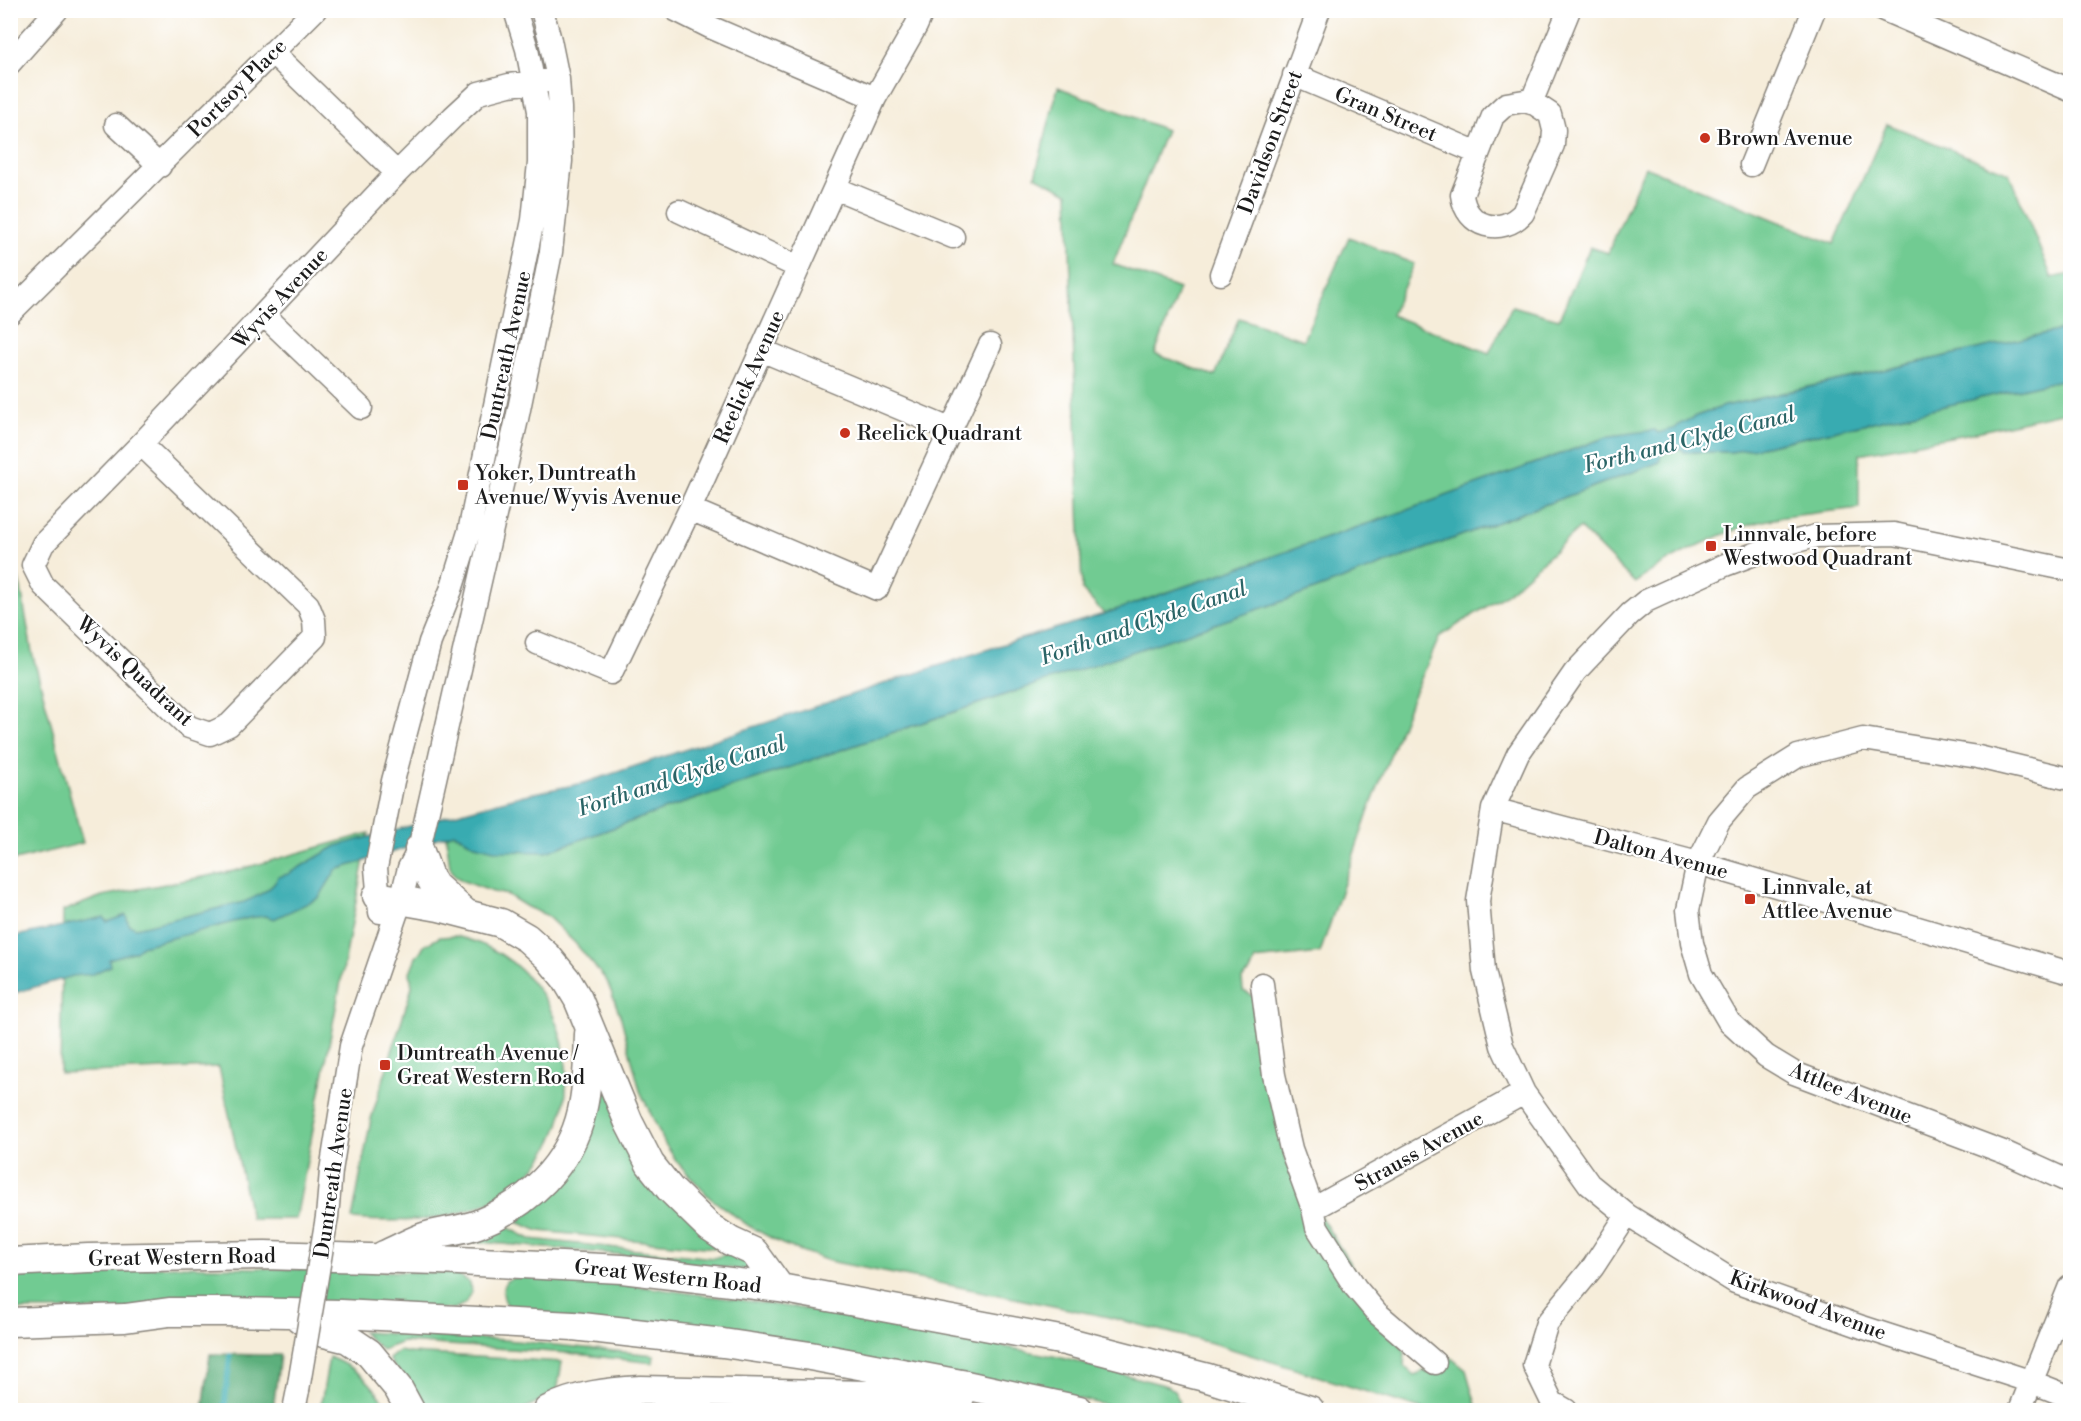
<svg xmlns="http://www.w3.org/2000/svg" width="2081" height="1421" font-family="'Libre Bodoni',serif">
<style>
.green{fill:#71cb92;stroke:#467457;stroke-width:1.5}
.forest{fill:#5caf7c;stroke:#3c664c;stroke-width:1.5}
.water{fill:#39abb1;stroke:#2a6466;stroke-width:1.5}
.lines{fill:none;stroke-linecap:round;stroke-linejoin:round}
.stream{stroke:#39abb1;stroke-width:6}
.minor-casing{stroke:#89847b;stroke-width:25}
.major-casing{stroke:#89847b;stroke-width:31}
.minor{stroke:#fff;stroke-width:22}
.major{stroke:#fff;stroke-width:28}
.minor-bridge-casing{stroke:#89847b;stroke-width:25;stroke-linecap:butt}
.minor-bridge{stroke:#fff;stroke-width:22}
.poi-dot{fill:#c8321e;stroke:#fff;stroke-width:2}
.labels{text-anchor:middle;stroke-width:4.5;stroke-linejoin:round;paint-order:stroke}
.street-label{font-size:21px;fill:#1c1c1c;stroke:#fff}
.poi-label{font-size:21px;fill:#1c1c1c;stroke:#fff;text-anchor:start}
.water-label{font-size:22px;font-style:italic;fill:#2a6466;stroke:#fff}
</style>
<rect width="100%" height="100%" fill="#fff"/>
<filter id="ink" filterUnits="userSpaceOnUse"><feTurbulence type="fractalNoise" baseFrequency=".0167" numOctaves="2"/><feDisplacementMap in="SourceGraphic" scale="12" xChannelSelector="R" yChannelSelector="G"/><feConvolveMatrix kernelMatrix="1 2 1 2 8 2 1 2 1" color-interpolation-filters="sRGB"/></filter>
<filter id="wash" filterUnits="userSpaceOnUse"><feTurbulence type="fractalNoise" baseFrequency=".008" numOctaves="4" result="noise"/><feDisplacementMap in="SourceGraphic" scale="24" xChannelSelector="R" yChannelSelector="G"/><feGaussianBlur stdDeviation="1.35" result="paint"/><feColorMatrix in="noise" values="0 0 0 0 0 0 0 0 0 0 0 0 0 0 0 0 0 1.4 0 .05"/><feComposite in="paint" operator="in"/></filter>
<g filter="url(#wash)">
<rect width="100%" height="100%" fill="#f6edda"/>
<path class="green" d="M 1058,87 L 1166,130 L 1113,264 L 1179,289 L 1155,354 L 1215,376 L 1239,318 L 1303,340 L 1349,237 L 1414,264 L 1391,315 L 1489,353 L 1512,306 L 1559,319 L 1590,247 L 1608,253 L 1645,167 L 1834,244 L 1887,124 L 2009,173 L 2052,278 L 2070,274 L 2070,328 L 1725,406 L 1696,416 L 1676,428 L 1658,433 L 1610,436 L 1399,513 L 1104,614 L 1082,590 L 1068,193 L 1035,176 Z
M 2070,378 L 2070,411 L 1972,433 L 1859,454 L 1859,508 C 1829,512 1798,514 1768,520 C 1730,528 1665,559 1635,583 L 1580,528 L 1505,595 L 1440,636 L 1411,701 L 1368,813 L 1320,953 L 1255,960 L 1250,972 L 1242,979 L 1243,991 L 1254,996 L 1287,1163 L 1405,1352 L 1404,1366 L 1414,1375 L 1427,1370 L 1436,1372 L 1450,1357 L 1466,1370 L 1477,1408 L 1488,1410 L 1424,1410 L 1219,1345 L 1108,1317 L 829,1261 L 782,1244 L 749,1226 L 710,1198 L 677,1162 L 665,1144 L 640,1091 L 621,1018 L 607,981 L 575,943 L 546,915 L 527,907 L 508,895 L 493,892 L 463,881 L 455,876 L 450,867 L 446,836 L 454,833 L 475,845 L 546,852 L 666,809 L 1295,597 L 1644,468 L 1660,462 L 1662,453 L 1681,448 L 1684,452 L 1731,452 L 1756,448 Z
M 10,546 L 21,589 L 32,652 L 83,843 L 11,861 Z
M 369,833 L 296,1219 L 251,1219 L 219,1067 L 60,1073 L 63,911 L 102,896 L 234,871 Z
M 455,936 C 583,963 609,1144 490,1202 C 447,1222 398,1223 352,1219 L 371,1119 L 412,987 L 410,972 L 416,957 L 425,945 L 440,937 Z
M 602,1081 L 719,1244 L 714,1248 L 539,1231 L 517,1222 C 552,1196 585,1163 596,1119 C 598,1106 600,1093 602,1081 Z
M 507,1227 L 530,1239 L 714,1258 L 733,1252 L 771,1274 L 648,1257 L 468,1241 Z
M 177,1266 L 455,1273 L 468,1281 L 472,1292 L 466,1303 L 454,1309 L 13,1310 L 10,1274 Z
M 517,1276 L 622,1284 L 806,1309 L 1058,1357 L 1168,1386 L 1174,1390 L 1179,1401 L 1176,1410 L 1126,1410 L 1024,1386 L 514,1312 C 504,1304 500,1293 506,1281 Z
M 362,1332 L 506,1340 L 654,1355 L 653,1363 L 568,1353 L 403,1342 L 382,1350 Z
M 399,1351 L 410,1353 L 562,1362 L 557,1392 L 522,1410 L 422,1410 L 389,1359 Z
M 329,1357 C 359,1369 373,1383 389,1410 L 320,1410 Z"/>
<path class="forest" d="M 210,1354 L 280,1355 L 273,1410 L 203,1410 Z"/>
<path class="water" d="M 2070,328 L 2070,378 L 1756,448 L 1731,452 L 1684,452 L 1681,448 L 1662,453 L 1660,462 L 1644,468 L 1295,597 L 666,809 L 546,852 L 498,851 L 475,845 L 454,833 L 336,870 L 319,898 L 274,919 L 265,916 L 249,918 L 142,946 L 136,951 L 109,959 L 110,966 L 93,974 L 73,976 L 11,994 L 11,937 L 104,917 L 107,922 L 126,915 L 129,925 L 136,928 L 244,902 C 256,897 274,889 278,877 L 288,874 L 336,846 L 524,795 L 584,783 L 1004,644 L 1104,614 L 1399,513 L 1610,436 L 1655,430 L 1658,433 L 1676,428 L 1676,426 L 1696,416 L 1725,406 Z"/>
<g class="lines">
<path class="stream" d="M 224,1410 L 230,1356"/>
</g>
</g>
<g filter="url(#ink)">
<g class="lines">
<defs>
<path id="minor" d="M 676,10 L 710,27 L 875,98
M 1884,10 L 2070,90
M 272,52 L 397,173
M 10,63 L 57,10
M 1294,75 L 1478,153
M 1524,101 L 1535,104 L 1550,114 L 1554,130 L 1553,145 L 1523,213 C 1501,237 1466,227 1462,195 L 1493,116 L 1506,104 Z
M 1531,103 L 1569,10
M 116,125 L 160,166
M 1751,165 L 1814,10
M 835,188 L 953,237
M 679,211 L 798,267
M 1221,274 L 1319,10
M 10,313 L 315,10
M 264,315 L 361,408
M 761,350 L 952,430
M 141,444 L 308,605 L 314,620 L 315,637 L 229,725 L 210,734 L 189,727 L 43,585 L 33,565 L 43,544 L 141,444 L 397,173 L 453,117 L 479,93 L 509,85 L 558,79
M 690,509 L 877,589 L 990,345
M 2070,570 L 1894,534 L 1816,536 L 1773,547 L 1725,565 L 1646,601 L 1630,614 L 1575,672 L 1518,754 L 1493,809 L 1478,901 L 1484,971 L 1502,1046 L 1524,1093 L 1589,1184 L 1627,1215 L 1735,1282 L 1862,1327 L 2032,1382 L 2070,1397
M 537,643 L 611,673 L 690,509 L 875,98 L 916,26 L 923,10
M 2070,779 L 1978,757 L 1863,739 L 1798,756 L 1747,788 L 1719,821 L 1698,863 L 1688,910 L 1692,943 L 1701,974 L 1729,1022 L 1766,1056 L 1794,1073 L 2006,1153 L 2070,1182
M 1493,809 L 1698,863 L 2070,973
M 380,912 L 376,868 L 393,781 L 430,642 L 451,590 L 469,532 L 533,220 L 539,163 L 539,111 L 527,49 L 515,10
M 1262,984 L 1274,1075 L 1291,1149 L 1313,1209 L 1317,1227 L 1355,1287 L 1377,1313 L 1435,1363
M 331,1171 L 351,1046 L 401,900 L 409,868 L 419,849 L 517,419 L 551,252 L 561,161 L 560,108 L 558,79 L 550,40 L 542,10
M 1313,1209 L 1524,1093
M 294,1410 L 298,1390
M 1566,1410 L 1552,1402 L 1534,1365 L 1547,1323 L 1593,1267 L 1627,1215
M 2020,1410 L 2070,1286"/>
<path id="major" d="M 419,849 L 428,874 L 435,886 L 464,912
M 377,896 L 439,907 L 501,923 L 527,938 L 548,957 L 566,979 L 578,999 L 629,1123 L 650,1164 L 670,1189 L 709,1227 L 730,1241 L 754,1252 L 780,1288
M 384,1255 C 396,1250 408,1243 421,1238 C 439,1231 460,1231 478,1224 C 528,1204 570,1165 582,1111 C 588,1086 588,1059 589,1034
M 10,1262 L 88,1258 L 265,1255 L 438,1260 L 622,1269 L 780,1288 L 1065,1341 L 1208,1378 L 1310,1410
M 297,1316 L 316,1331 L 348,1339 L 369,1353 L 398,1388 L 410,1410
M 10,1322 L 125,1318 L 169,1312 L 226,1312 L 341,1314 L 573,1326 L 723,1343 L 810,1356 L 961,1384 L 1079,1410
M 548,1410 C 578,1395 608,1392 641,1390 L 960,1397"/>
</defs>
<use href="#minor" class="minor-casing"/>
<use href="#major" class="major-casing"/>
<use href="#minor" class="minor"/>
<use href="#major" class="major"/>
<defs>
<path id="minor-bridge" d="M 298,1390 L 327,1217 L 331,1171"/>
</defs>
<use href="#minor-bridge" class="minor-bridge-casing"/>
<use href="#minor-bridge" class="minor-bridge"/>
</g>
</g>
<g class="poi-dot">
<circle cx="1705" cy="138" r="6"/>
<circle cx="845" cy="433" r="6"/>
<rect x="457" y="479" width="12" height="12" rx="3"/>
<rect x="1705" y="540" width="12" height="12" rx="3"/>
<rect x="1744" y="893" width="12" height="12" rx="3"/>
<rect x="379" y="1059" width="12" height="12" rx="3"/>
</g>
<g class="labels">
<g class="street-label">
<text transform="translate(237 88) rotate(-45)" y="7">Portsoy Place</text>
<text transform="translate(1386 114) rotate(23)" y="7">Gran Street</text>
<text transform="translate(1270 142) rotate(-70)" y="7">Davidson Street</text>
<text transform="translate(280 298) rotate(-47)" y="7">Wyvis Avenue</text>
<text transform="translate(506 355) rotate(-78)" y="7">Duntreath Avenue</text>
<text transform="translate(749 377) rotate(-66)" y="7">Reelick Avenue</text>
<text transform="translate(135 671) rotate(43)" y="7">Wyvis Quadrant</text>
<text transform="translate(1661 854) rotate(15)" y="7">Dalton Avenue</text>
<text transform="translate(1851 1093) rotate(22)" y="7">Attlee Avenue</text>
<text transform="translate(1419 1151) rotate(-29)" y="7">Strauss Avenue</text>
<text transform="translate(333 1173) rotate(-82)" y="7">Duntreath Avenue</text>
<text transform="translate(182 1257) rotate(-1)" y="7">Great Western Road</text>
<text transform="translate(668 1276) rotate(6)" y="7">Great Western Road</text>
<text transform="translate(1808 1305) rotate(20)" y="7">Kirkwood Avenue</text>
</g>
<g class="poi-label">
<text x="1717" y="145">Brown Avenue</text>
<text x="857" y="440">Reelick Quadrant</text>
<text x="475" y="480">Yoker, Duntreath<tspan x="475" dy="24">Avenue/ Wyvis Avenue</tspan></text>
<text x="1723" y="541">Linnvale, before<tspan x="1723" dy="24">Westwood Quadrant</tspan></text>
<text x="1762" y="894">Linnvale, at<tspan x="1762" dy="24">Attlee Avenue</tspan></text>
<text x="397" y="1060">Duntreath Avenue /<tspan x="397" dy="24">Great Western Road</tspan></text>
</g>
<g class="water-label">
<text transform="translate(1689 439) rotate(-14)" y="8">Forth and Clyde Canal</text>
<text transform="translate(1143 622) rotate(-19)" y="8">Forth and Clyde Canal</text>
<text transform="translate(681 775) rotate(-18)" y="8">Forth and Clyde Canal</text>
</g>
</g>
<rect width="2081" height="1421" fill="none" stroke="#fff" stroke-width="36"/>
</svg>
